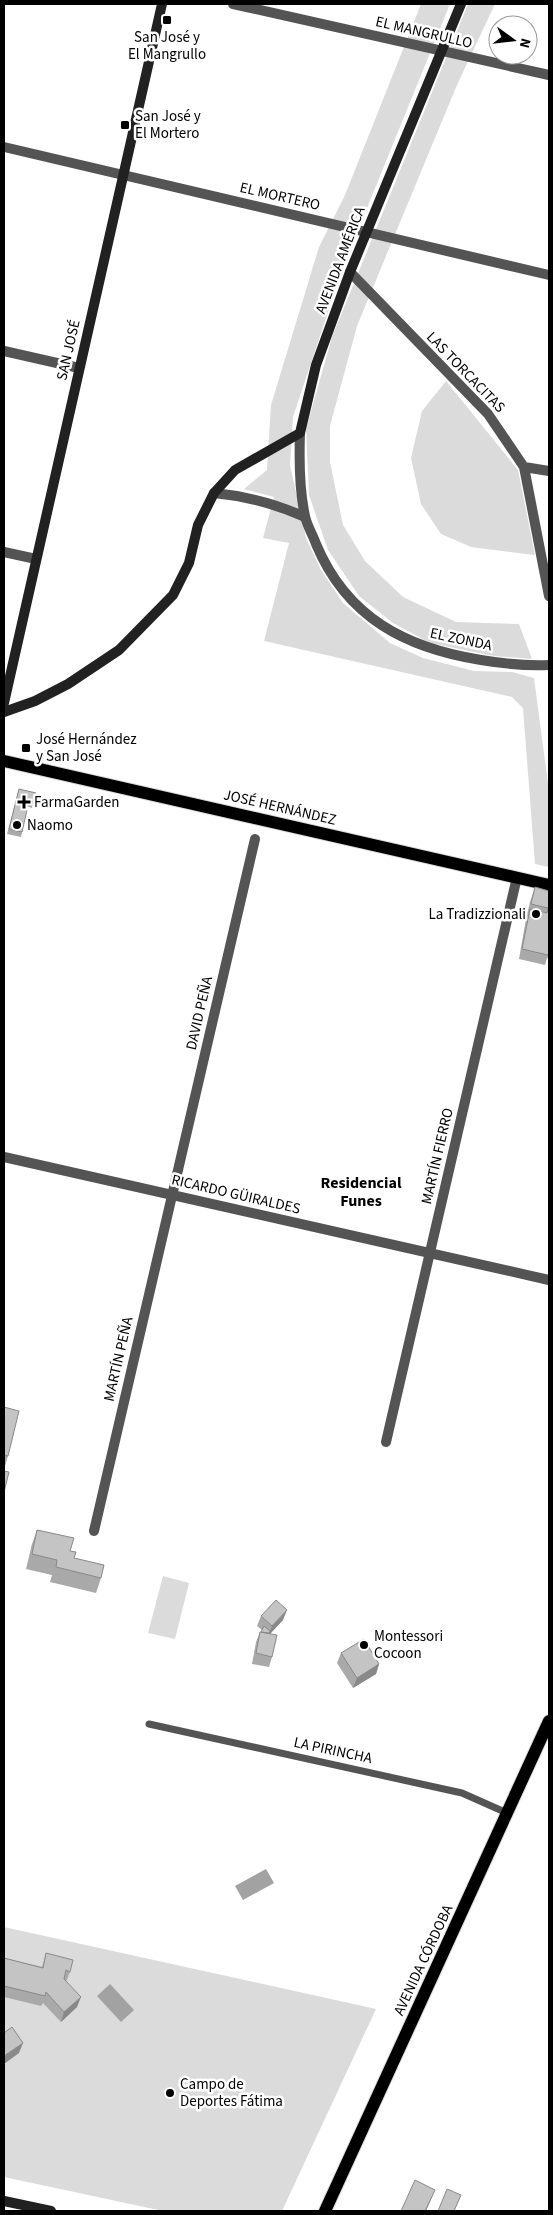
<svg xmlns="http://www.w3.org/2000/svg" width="553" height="2215" font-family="'Source Sans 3',sans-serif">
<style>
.green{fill:#dbdbdb}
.water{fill:#a2a2a2}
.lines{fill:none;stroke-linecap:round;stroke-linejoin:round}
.primary-casing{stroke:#dbdbdb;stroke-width:14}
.lane{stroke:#545454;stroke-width:7}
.street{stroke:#545454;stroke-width:10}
.secondary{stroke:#212121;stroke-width:10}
.primary{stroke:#000;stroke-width:12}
.wall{fill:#a9a9a9}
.shaded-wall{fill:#898989}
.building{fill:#c4c4c4;stroke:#898989}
.poi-dot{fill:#000;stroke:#fff;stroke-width:2}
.labels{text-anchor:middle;stroke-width:5;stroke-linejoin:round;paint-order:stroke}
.street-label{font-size:15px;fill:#000;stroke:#fff}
.poi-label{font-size:15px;fill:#000;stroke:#fff;text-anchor:start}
.neighbourhood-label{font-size:16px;font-weight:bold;fill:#000;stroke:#fff}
</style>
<rect width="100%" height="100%" fill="#fff"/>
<path class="green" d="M 421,4 L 450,4 L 343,267 L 293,417 L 290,465 L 306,538 L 321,570 L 343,603 L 390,643 L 423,658 L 474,671 L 512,672 L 534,678 L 549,791 L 549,867 L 535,864 L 523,708 L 512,697 L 264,641 L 289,543 L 263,538 L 274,497 L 244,489 L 267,470 L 271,405 L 319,247 L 345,195 Z
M 468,4 L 495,4 L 457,85 L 357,326 L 330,426 L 330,462 L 343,525 L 365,561 L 403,597 L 456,622 L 519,624 L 532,659 L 494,656 L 430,643 L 393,623 L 359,596 L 328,550 L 309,495 L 306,429 L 332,337 Z
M 446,381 L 518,470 L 535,555 L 471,547 L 441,534 L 421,504 L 411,458 L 422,411 Z
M 163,1576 L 189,1583 L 175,1639 L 148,1633 Z
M 4,1927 L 376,2009 L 282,2211 L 163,2211 L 4,2177 Z"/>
<path class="water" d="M 266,1869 L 274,1883 L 243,1900 L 235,1886 Z
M 110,1984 L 134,2010 L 121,2022 L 97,1996 Z"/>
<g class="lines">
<defs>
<path id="primary" d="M 4,761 L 549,885
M 325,2211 L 549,1721"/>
</defs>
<use href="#primary" class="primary-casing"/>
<path class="lane" d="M 149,1724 L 462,1793 L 507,1813"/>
<path class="street" d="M 233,4 L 549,75
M 4,147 L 549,275
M 350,272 L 488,414 L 524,467 L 549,596
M 4,351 L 79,368
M 300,433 C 299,461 299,489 305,516 C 307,526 313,535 316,544 C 347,618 406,648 481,660 C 505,664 526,666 549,665
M 524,467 L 549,471
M 214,493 C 246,496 276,504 305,517
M 4,552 L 36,559
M 4,1157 L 549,1280
M 386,1442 L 517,877
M 94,1531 L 255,839"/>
<path class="secondary" d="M 4,703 L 162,4
M 4,712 L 35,701 L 68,684 L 119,650 L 173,595 L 189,563 L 198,525 L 214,493 L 235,470 L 300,433 L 316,365 L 350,272 L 461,4
M 4,2201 L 51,2211"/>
<use href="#primary" class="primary"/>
</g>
<path class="wall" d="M 19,789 L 33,802 L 32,808 L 26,806 L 22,832 L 21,837 L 7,834 Z
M 535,887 L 549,891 L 549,959 L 547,958 L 545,965 L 519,959 L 526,919 L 530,902 Z
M 4,1407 L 8,1456 L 5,1466 L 4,1466 Z
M 37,1530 L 70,1551 L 74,1558 L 101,1578 L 96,1593 L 50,1582 L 52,1575 L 26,1569 L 32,1544 Z
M 261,1616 L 283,1620 L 270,1634 L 272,1657 L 269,1667 L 252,1664 L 256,1642 L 260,1632 L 261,1632 L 262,1630 L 257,1626 Z
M 341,1653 L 379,1664 L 376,1674 L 353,1688 L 337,1663 Z
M 46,1953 L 70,1972 L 66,1982 L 77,2007 L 61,2022 L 43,2003 L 41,2006 L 4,1997 L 4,1958 L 42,1967 Z"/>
<path class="shaded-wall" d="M 287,1610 L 283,1620 L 268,1636 L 272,1626 Z
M 379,1664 L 376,1674 L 353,1688 L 357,1678 Z
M 81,1997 L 77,2007 L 61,2022 L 64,2012 Z
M 23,2043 L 19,2053 L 4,2064 L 4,2056 Z
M 435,2190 L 426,2211 L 425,2211 Z"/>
<path class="building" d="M 19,789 L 36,793 L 33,802 L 27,801 L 25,809 L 27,810 L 22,832 L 9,829 Z
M 535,887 L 549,891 L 549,905 L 548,908 L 531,904 Z
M 549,905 L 549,952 L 548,955 L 522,949 L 530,909 L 547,913 Z
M 4,1407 L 19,1411 L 8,1456 L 4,1455 Z
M 4,1471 L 9,1472 L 4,1492 Z
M 37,1530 L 74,1538 L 70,1551 L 76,1552 L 74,1558 L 104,1565 L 101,1578 L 56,1567 L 57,1560 L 32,1554 Z
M 276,1600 L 287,1610 L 272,1626 L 261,1616 Z
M 264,1626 L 270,1631 L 269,1633 L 261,1632 Z
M 260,1632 L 277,1635 L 272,1657 L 256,1653 Z
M 364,1639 L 379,1664 L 357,1678 L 341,1653 Z
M 46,1953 L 73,1960 L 70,1972 L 66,1970 L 64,1979 L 81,1997 L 64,2012 L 46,1992 L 45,1996 L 4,1986 L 4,1958 L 43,1968 Z
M 12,2027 L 23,2043 L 4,2056 L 4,2033 Z
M 415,2180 L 435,2190 L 425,2211 L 401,2211 Z
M 447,2189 L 461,2195 L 454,2211 L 438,2211 Z"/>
<g class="poi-dot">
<rect x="162" y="15" width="10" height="10" rx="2.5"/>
<rect x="120" y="120" width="10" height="10" rx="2.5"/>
<rect x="21" y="743" width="10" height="10" rx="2.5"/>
<path d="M21.5 794.5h5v5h5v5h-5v5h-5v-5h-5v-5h5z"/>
<circle cx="17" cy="825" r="5"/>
<circle cx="536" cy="914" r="5"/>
<circle cx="364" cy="1645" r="5"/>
<circle cx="170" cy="2093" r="5"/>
</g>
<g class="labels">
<g class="street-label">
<text transform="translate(424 32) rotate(13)" y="5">EL MANGRULLO</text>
<text transform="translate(280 196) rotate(13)" y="5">EL MORTERO</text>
<text transform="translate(340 260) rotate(-69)" y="5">AVENIDA AMÉRICA</text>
<text transform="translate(68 350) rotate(-77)" y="5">SAN JOSÉ</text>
<text transform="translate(466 372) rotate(46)" y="5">LAS TORCACITAS</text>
<text transform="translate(461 639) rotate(12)" y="5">EL ZONDA</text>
<text transform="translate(280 807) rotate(13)" y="5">JOSÉ HERNÁNDEZ</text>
<text transform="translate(199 1013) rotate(-77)" y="5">DAVID PEÑA</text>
<text transform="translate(437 1156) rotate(-77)" y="5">MARTÍN FIERRO</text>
<text transform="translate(236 1194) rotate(13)" y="5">RICARDO GÜIRALDES</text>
<text transform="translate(118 1359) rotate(-77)" y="5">MARTÍN PEÑA</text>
<text transform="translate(333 1750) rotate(12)" y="5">LA PIRINCHA</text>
<text transform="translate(423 1960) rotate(-65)" y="5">AVENIDA CÓRDOBA</text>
</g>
<g class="poi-label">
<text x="167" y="42" text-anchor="middle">San José y<tspan x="167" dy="17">El Mangrullo</tspan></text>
<text x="135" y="121">San José y<tspan x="135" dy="17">El Mortero</tspan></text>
<text x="36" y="744">José Hernández<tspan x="36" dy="17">y San José</tspan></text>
<text x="34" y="807">FarmaGarden</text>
<text x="27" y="830">Naomo</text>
<text x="526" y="919" text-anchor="end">La Tradizzionali</text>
<text x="374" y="1641">Montessori<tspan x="374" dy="17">Cocoon</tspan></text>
<text x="180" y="2089">Campo de<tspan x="180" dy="17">Deportes Fátima</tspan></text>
</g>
<g class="neighbourhood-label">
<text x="361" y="1188">Residencial<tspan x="361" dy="18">Funes</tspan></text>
</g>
</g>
<rect width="553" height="2215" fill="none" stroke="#000000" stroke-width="10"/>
<g transform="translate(513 40) rotate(105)"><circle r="24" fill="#ffffff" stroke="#999999"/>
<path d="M0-4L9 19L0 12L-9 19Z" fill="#000000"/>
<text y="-8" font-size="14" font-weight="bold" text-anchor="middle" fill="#000000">N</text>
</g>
</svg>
